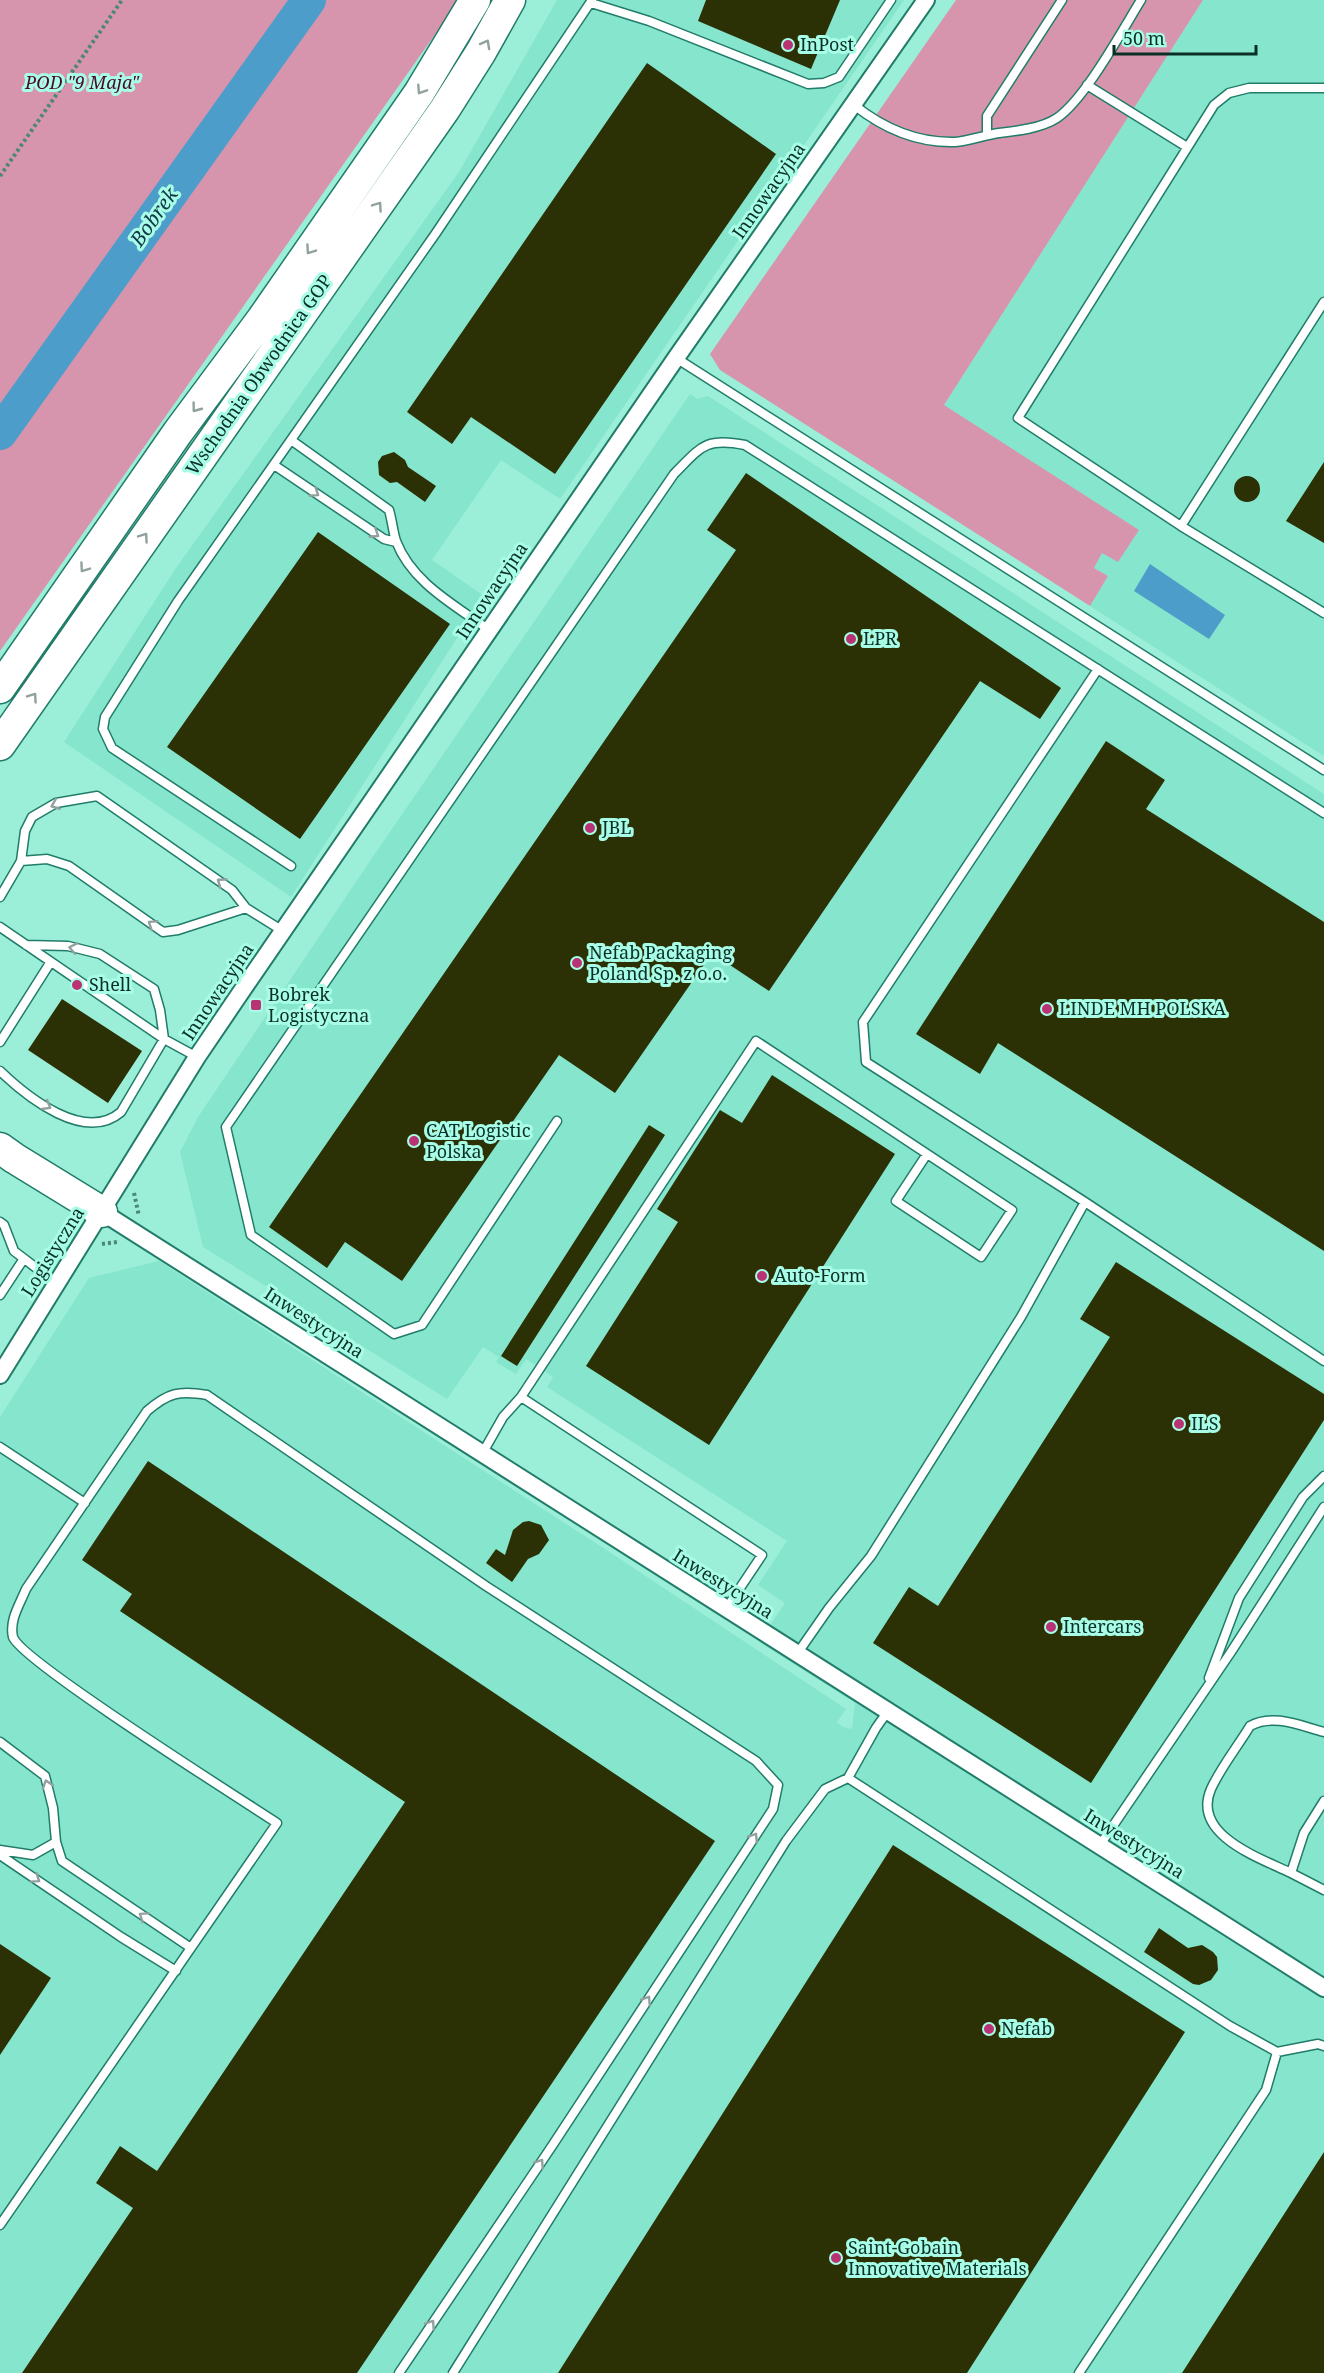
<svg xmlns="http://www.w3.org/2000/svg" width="1324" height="2373" font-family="'Noto Serif',serif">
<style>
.built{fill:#86e5cd}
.green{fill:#d795ad}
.water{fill:#4d9dca}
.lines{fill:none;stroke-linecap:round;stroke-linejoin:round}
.river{stroke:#4d9dca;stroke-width:34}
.building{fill:#2b3005}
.service-casing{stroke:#217c69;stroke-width:11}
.minor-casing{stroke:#217c69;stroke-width:20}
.motorway-casing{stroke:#217c69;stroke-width:33}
.path{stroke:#4c8678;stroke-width:4;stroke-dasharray:3 3;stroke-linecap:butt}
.service{stroke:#fff;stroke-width:8}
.minor{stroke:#fff;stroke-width:16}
.motorway{stroke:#fff;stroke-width:30}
.oneway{stroke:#91a19e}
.poi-dot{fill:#b93273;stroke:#a8fde6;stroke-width:2}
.labels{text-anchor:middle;stroke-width:6;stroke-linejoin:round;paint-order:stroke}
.poi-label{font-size:18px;fill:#0a2f27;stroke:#a8fde6;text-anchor:start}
.park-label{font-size:18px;font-style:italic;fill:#4d072b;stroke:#a8fde6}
.street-label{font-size:18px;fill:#0a2f27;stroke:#a8fde6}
.water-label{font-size:20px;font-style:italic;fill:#13374a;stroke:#a8fde6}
</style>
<rect width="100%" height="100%" fill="#9befd9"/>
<path class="built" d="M 557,0 L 904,0 L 560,499 L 501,460 L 432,560 L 484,596 L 291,897 L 64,742 L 176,568 L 459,172 Z
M 1203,0 L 1324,0 L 1324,756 L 1090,606 L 1108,576 L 1094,568 L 1102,553 L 944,405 Z
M 690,394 L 697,399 L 708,396 L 1324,794 L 1324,2373 L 0,2373 L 0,1417 L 89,1278 L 159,1261 L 608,1551 L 846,1709 L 837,1722 L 843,1727 L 852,1729 L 855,1703 L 759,1642 L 785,1603 L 758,1585 L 787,1541 L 547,1387 L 553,1377 L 526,1359 L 516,1374 L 496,1362 L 499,1357 L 483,1347 L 447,1399 L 203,1247 L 180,1152 L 198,1117 L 368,864 Z"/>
<path class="green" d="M 0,0 L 456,0 L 453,9 L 0,651 Z
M 956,0 L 1203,0 L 944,405 L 1139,530 L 1118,562 L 1102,553 L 1094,568 L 1108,576 L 1090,606 L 720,370 L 710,354 Z"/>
<path class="water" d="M 1150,564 L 1225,615 L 1209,639 L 1134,591 Z"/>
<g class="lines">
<path class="river" d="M 0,433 L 309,0"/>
</g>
<path class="building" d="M 706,0 L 840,0 L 811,69 L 698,21 Z
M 647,63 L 776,154 L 555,474 L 471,417 L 452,444 L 407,412 Z
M 394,452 L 405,460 L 408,467 L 436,486 L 425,502 L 397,482 L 390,483 L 379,475 L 378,462 L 382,456 Z
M 1324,462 L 1324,543 L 1286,521 Z
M 746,473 L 1061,688 L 1040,719 L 980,681 L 769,991 L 712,953 L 615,1093 L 559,1055 L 402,1281 L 345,1242 L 327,1268 L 269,1227 L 736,550 L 707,530 Z
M1234 489a13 13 0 1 1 26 0a13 13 0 1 1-26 0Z
M 318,532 L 450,624 L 300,839 L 167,747 Z
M 1106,741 L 1165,780 L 1146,809 L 1324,922 L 1324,1251 L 998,1043 L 980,1074 L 916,1034 Z
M 62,999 L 142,1051 L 108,1103 L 28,1050 Z
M 772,1075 L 895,1154 L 709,1445 L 586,1366 L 678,1222 L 657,1209 L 720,1110 L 742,1123 Z
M 649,1125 L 665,1135 L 517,1366 L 501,1356 Z
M 1116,1262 L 1324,1394 L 1324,1420 L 1091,1783 L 873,1643 L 909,1587 L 938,1606 L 1110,1337 L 1080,1319 Z
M 148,1461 L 715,1841 L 357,2373 L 22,2373 L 133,2208 L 96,2183 L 120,2146 L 157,2171 L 405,1802 L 120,1611 L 132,1594 L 82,1560 Z
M 529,1521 L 541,1525 L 549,1540 L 539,1554 L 528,1559 L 512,1582 L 486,1563 L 496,1549 L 505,1555 L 513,1530 L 523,1522 Z
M 893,1845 L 1185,2032 L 967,2373 L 558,2373 Z
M 1159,1928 L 1188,1948 L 1202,1945 L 1213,1952 L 1217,1957 L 1218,1970 L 1211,1980 L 1199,1985 L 1193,1984 L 1144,1952 Z
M 0,1944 L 51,1978 L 0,2055 Z
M 1324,2152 L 1324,2373 L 1182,2373 Z"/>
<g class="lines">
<defs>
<path id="service" d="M 591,3 L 649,21 L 808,84 L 824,83 L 839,77 L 891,0
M 1087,85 L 1187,147
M 1324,88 L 1249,88 L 1229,93 L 1214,105 L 1018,418 L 1181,526 L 1324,613
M 854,105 C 883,128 917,143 955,142 C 969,141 985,135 999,133 C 1017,131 1042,128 1057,118 C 1085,99 1122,31 1141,0
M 987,135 L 987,116 L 1062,0
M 676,358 L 1324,770
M 291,440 L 389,510 C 392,520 393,532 396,541 C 412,583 455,605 489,630
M 274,465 L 384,539 L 396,542
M 1181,526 L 1324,302
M 1098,669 L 863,1022 L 866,1062 L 1085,1202 L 1324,1361
M 21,861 L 47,859 L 69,866 L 163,932 L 178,930 L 246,908
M 291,866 L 112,748 L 103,729 L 105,717 L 178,601 L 436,233 L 592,0
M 0,897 L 21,861 L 25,831 L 32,817 L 56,803 L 97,796 L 232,890 L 246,908 L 283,931
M 0,927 L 164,1039 L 197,1057
M 0,1042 L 50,963
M 0,1071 C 28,1098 85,1143 121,1112 L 164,1039 L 160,1010 L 154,989 L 100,954 L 68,946 L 26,945
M 557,1121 L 422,1325 L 394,1334 L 251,1235 L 226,1127 L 674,474 C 701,447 705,437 745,445 L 1324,813
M 0,1222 L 4,1225 L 14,1251 L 56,1283
M 0,1295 L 23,1260
M 521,1397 L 762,1555 L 726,1609
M 0,1447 L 85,1503
M 482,1454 L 503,1417 L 521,1397 L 756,1041 L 1012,1210 L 981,1257 L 896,1201 L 927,1154
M 797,1654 L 829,1608 L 871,1556 L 1021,1317 L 1085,1202
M 1209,1678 L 1239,1598 L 1303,1497 L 1324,1476
M 888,1711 L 876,1728 L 848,1778 L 1230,2026 L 1277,2052 L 1318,2044 L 1324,2046
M 0,1742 L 45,1776 L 53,1808 L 56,1842 L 62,1861 L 191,1948
M 1324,1801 L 1304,1833 L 1291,1873 L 1324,1890
M 1100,1845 L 1231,1652 L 1324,1507
M 0,1850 L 33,1855 L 56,1842
M 0,1855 L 121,1937 L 176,1971
M 1291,1873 C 1260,1858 1191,1835 1211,1789 C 1221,1767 1238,1746 1250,1726 C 1273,1713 1301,1726 1324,1732
M 0,2225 L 277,1823 C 242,1800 20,1660 13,1637 C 9,1620 20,1604 26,1589 L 147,1411 C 168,1393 179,1390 207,1395 L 486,1586 L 756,1761 L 778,1785 L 773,1809 L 552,2146 L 399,2373
M 453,2373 L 786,1841 L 825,1789 L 848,1778
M 1079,2373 L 1266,2090 L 1277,2052"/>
<path id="minor" d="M 102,1212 L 1324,1988
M 0,1375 L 197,1057 L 239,995 L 676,358 L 926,0"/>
<path id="motorway" d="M 0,688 L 178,432 L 262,319 L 419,93 L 475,0
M 0,745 L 445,109 L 481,52 L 510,0
M 0,1148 L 14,1158 L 102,1212"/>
</defs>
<use href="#service" class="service-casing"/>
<use href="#minor" class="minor-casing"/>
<use href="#motorway" class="motorway-casing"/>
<path class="path" d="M 0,176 L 122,0
M 134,1193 L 139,1216
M 102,1244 L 117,1242"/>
<use href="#service" class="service"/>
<use href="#minor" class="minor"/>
<use href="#motorway" class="motorway"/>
</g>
<defs><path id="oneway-chevron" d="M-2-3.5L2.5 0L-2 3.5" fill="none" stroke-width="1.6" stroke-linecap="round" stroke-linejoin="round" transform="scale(1.5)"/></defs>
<g class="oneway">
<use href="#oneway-chevron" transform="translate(486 44) rotate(-61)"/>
<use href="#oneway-chevron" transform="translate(421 90) rotate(123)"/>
<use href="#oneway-chevron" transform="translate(378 206) rotate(-55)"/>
<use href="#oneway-chevron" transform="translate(310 250) rotate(125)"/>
<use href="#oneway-chevron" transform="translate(196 408) rotate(127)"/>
<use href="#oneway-chevron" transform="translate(315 493) rotate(34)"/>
<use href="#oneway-chevron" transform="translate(375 534) rotate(33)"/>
<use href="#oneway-chevron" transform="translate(144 537) rotate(-55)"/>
<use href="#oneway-chevron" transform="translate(84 568) rotate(125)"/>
<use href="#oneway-chevron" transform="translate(33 697) rotate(-55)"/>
<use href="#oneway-chevron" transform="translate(55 805) rotate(158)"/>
<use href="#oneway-chevron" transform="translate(221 882) rotate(-144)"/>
<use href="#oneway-chevron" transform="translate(152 924) rotate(-146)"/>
<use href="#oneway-chevron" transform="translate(73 948) rotate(-169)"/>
<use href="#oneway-chevron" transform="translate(47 1106) rotate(31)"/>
<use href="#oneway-chevron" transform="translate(47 1784) rotate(-108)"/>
<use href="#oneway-chevron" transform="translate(754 1837) rotate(-57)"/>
<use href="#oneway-chevron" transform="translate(36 1879) rotate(34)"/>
<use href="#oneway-chevron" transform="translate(143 1916) rotate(-146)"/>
<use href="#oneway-chevron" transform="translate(647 2000) rotate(-57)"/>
<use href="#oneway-chevron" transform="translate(540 2163) rotate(-56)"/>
<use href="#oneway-chevron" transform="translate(431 2324) rotate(-56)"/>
</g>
<g class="poi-dot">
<circle cx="788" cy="45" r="6"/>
<circle cx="851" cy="639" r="6"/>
<circle cx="590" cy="828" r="6"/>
<circle cx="577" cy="963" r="6"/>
<circle cx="77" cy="985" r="6"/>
<rect x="250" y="999" width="12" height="12" rx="3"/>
<circle cx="1047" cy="1009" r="6"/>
<circle cx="414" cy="1141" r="6"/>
<circle cx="762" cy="1276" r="6"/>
<circle cx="1179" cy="1424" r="6"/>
<circle cx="1051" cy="1627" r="6"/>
<circle cx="989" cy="2029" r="6"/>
<circle cx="836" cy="2258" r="6"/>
</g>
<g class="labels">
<g class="poi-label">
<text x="800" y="51">InPost</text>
<text x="863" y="645">LPR</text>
<text x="602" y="834">JBL</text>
<text x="589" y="959">Nefab Packaging<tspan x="589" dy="21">Poland Sp. z o.o.</tspan></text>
<text x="89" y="991">Shell</text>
<text x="268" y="1001">Bobrek<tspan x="268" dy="21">Logistyczna</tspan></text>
<text x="1059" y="1015">LINDE MH POLSKA</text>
<text x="426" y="1137">CAT Logistic<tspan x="426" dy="21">Polska</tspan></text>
<text x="774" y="1282">Auto-Form</text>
<text x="1191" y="1430">ILS</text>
<text x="1063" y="1633">Intercars</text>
<text x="1001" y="2035">Nefab</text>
<text x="848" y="2254">Saint-Gobain<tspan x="848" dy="21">Innovative Materials</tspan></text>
</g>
<g class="park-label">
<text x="82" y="89">POD "9 Maja"</text>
</g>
<g class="street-label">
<text transform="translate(769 191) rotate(-55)" y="6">Innowacyjna</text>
<text transform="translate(259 375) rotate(-55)" y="6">Wschodnia Obwodnica GOP</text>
<text transform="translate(492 591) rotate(-56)" y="6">Innowacyjna</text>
<text transform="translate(218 992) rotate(-56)" y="6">Innowacyjna</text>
<text transform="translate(53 1252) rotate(-58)" y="6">Logistyczna</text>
<text transform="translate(314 1323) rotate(33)" y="6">Inwestycyjna</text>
<text transform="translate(723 1584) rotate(32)" y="6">Inwestycyjna</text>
<text transform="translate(1134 1844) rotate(32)" y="6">Inwestycyjna</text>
</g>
<g class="water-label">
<text transform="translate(154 217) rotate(-55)" y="7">Bobrek</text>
</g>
</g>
<path d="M1114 45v9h142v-9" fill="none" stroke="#0a2f27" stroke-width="3"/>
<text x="1123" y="45" font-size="18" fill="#0a2f27" stroke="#a8fde6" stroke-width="4.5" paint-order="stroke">50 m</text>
</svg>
